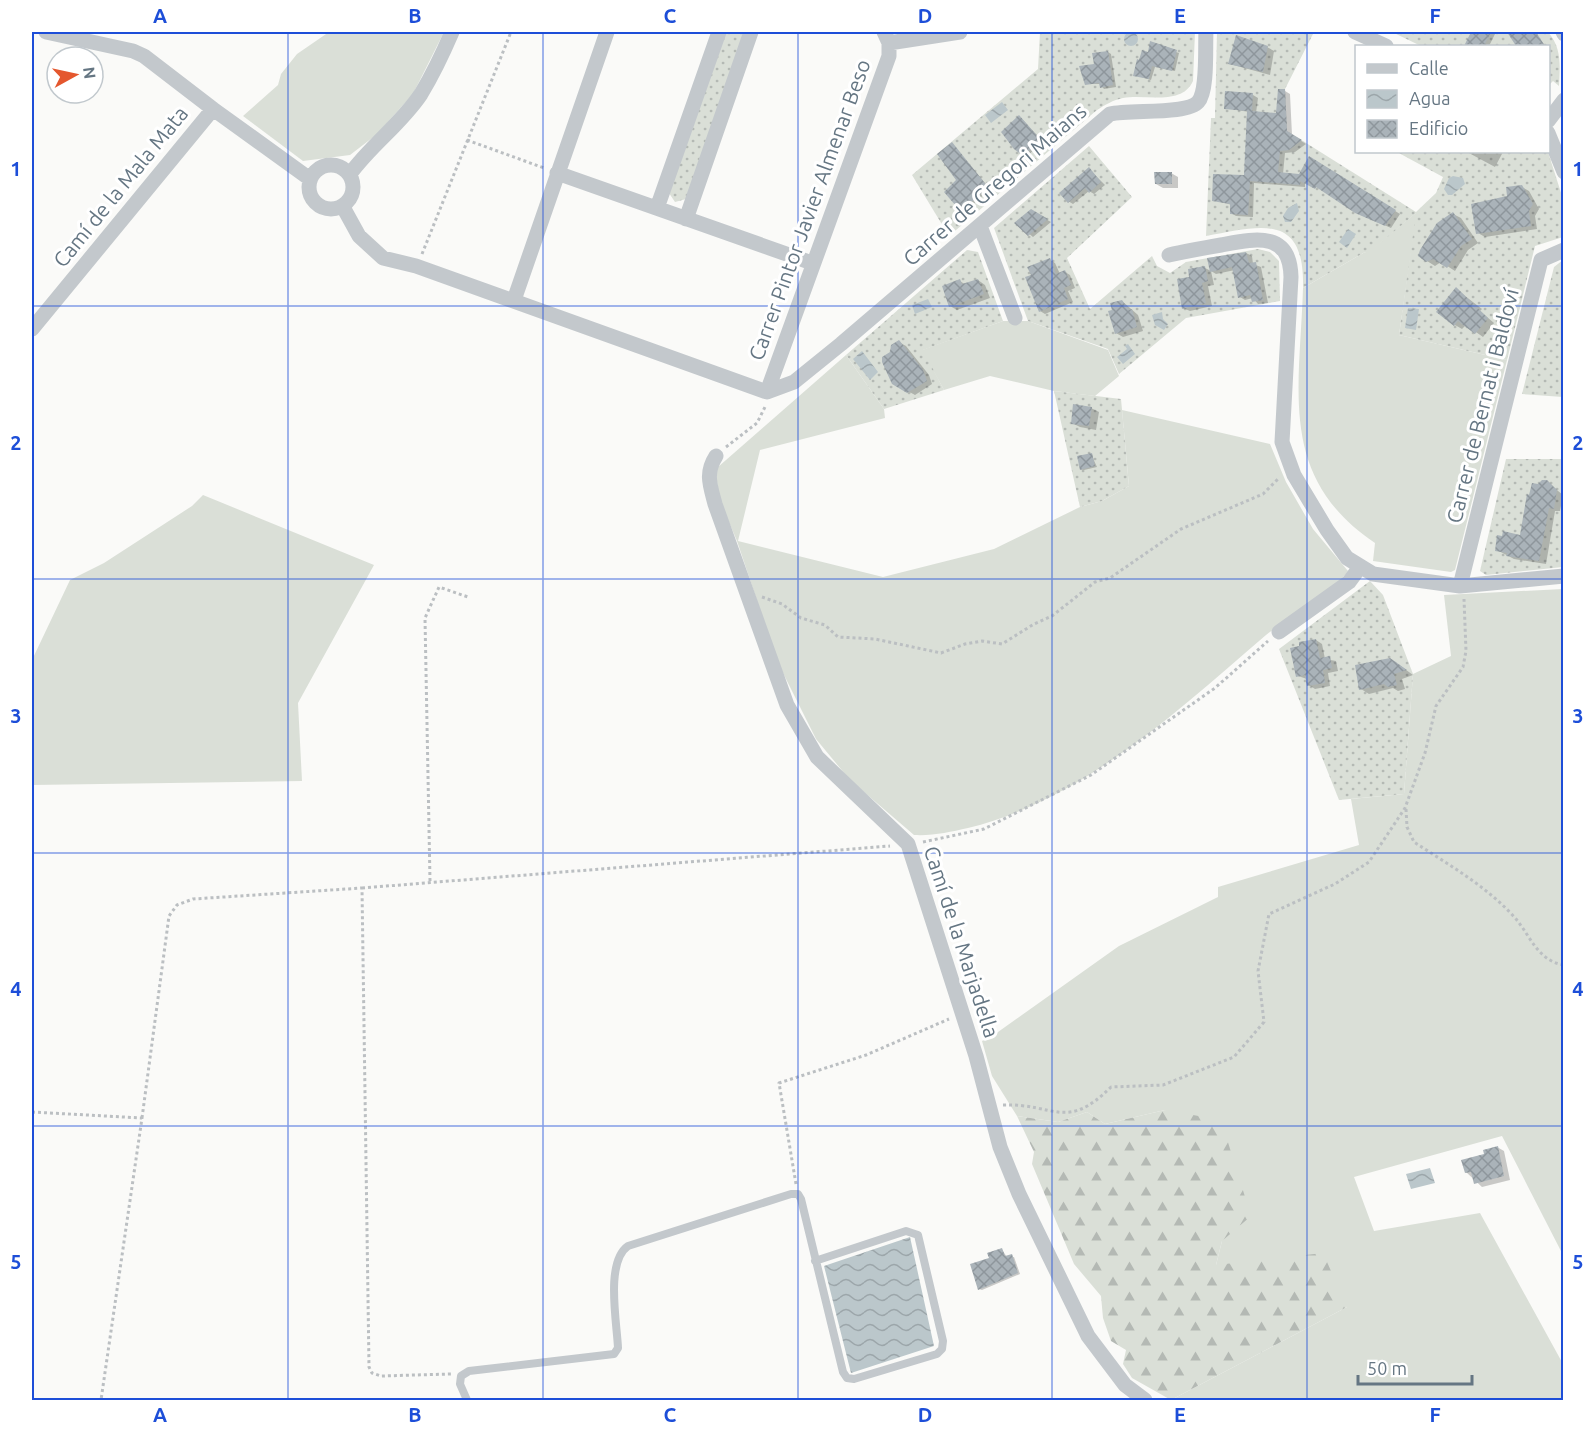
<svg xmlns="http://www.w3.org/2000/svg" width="1595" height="1432" font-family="Ubuntu,sans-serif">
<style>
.grass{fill:#dadfd7}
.forest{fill:url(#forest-firs)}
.garden{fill:url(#garden-dots)}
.water{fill:url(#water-waves)}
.shadow{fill:#0003}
.building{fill:url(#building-cross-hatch)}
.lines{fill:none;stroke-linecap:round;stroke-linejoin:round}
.path{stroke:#bbbfc2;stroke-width:3;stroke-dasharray:3 3;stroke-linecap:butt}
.lane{stroke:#c3c8cc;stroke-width:8}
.street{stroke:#c3c8cc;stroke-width:15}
.grid{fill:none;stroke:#1d4ed8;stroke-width:1.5;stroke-opacity:0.55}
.labels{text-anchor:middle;stroke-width:6;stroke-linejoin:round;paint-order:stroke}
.street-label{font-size:21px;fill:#657683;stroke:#fff}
.neatline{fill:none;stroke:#1d4ed8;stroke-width:2}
.grid-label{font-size:20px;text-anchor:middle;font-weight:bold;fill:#1d4ed8}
</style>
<defs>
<pattern id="forest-firs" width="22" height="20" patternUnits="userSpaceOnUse" patternTransform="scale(1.5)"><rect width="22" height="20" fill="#dadfd7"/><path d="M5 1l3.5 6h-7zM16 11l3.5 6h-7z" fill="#b4b9b4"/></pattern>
<pattern id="garden-dots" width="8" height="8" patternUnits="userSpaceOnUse" patternTransform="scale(1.5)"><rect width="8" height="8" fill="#dadfd7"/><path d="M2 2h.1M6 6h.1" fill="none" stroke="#b4b9b4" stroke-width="1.8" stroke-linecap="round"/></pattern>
<pattern id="water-waves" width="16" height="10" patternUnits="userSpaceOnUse" patternTransform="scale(1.5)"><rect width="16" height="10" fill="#bbc7cb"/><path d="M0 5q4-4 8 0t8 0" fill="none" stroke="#9ca6aa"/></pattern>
<pattern id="building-cross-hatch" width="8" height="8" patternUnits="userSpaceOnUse" patternTransform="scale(1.5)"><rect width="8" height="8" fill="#aab3b9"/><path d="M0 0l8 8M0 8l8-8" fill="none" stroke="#8e969c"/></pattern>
</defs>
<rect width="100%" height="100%" fill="#fafaf8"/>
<path class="grass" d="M 329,32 L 444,32 L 413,94 L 376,135 L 350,155 L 303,161 L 243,116 L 278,85 L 281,74 L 297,54 Z
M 1417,212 L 1399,335 L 1507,360 L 1455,570 L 1451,572 L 1373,561 L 1375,543 C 1277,477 1300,390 1303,288 L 1365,252 L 1367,253 Z
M 1003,321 L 1028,321 L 1108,350 L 1119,376 L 1095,396 L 1054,391 L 990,376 L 944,390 L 922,350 Z
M 846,355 L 884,409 L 885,418 L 760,450 L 738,541 L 883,577 L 994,549 L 1080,507 L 1102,501 L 1129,486 L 1122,410 L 1270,444 L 1286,482 L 1313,529 L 1348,571 C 1336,590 1286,619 1266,635 C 1177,711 1085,799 968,828 C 950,832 933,836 914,835 L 850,780 L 816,739 L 778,663 L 737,541 L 720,501 L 716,475 L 718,467 Z
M 203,495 L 374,565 L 298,703 L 302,781 L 32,785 L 32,660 L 70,580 L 104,563 L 192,506 Z
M 1563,589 L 1563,1255 L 1502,1136 L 1354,1177 L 1374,1231 L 1480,1213 L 1563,1364 L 1563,1400 L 1171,1400 L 1347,1307 L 1216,1265 L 1222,1241 L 1165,1110 L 1105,1124 L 1087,1112 L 1058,1122 L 1017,1116 L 992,1076 L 982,1041 L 991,1037 L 1119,946 L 1218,897 L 1218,887 L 1359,845 L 1351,799 L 1404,794 L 1413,674 L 1451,656 L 1444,595 Z"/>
<path class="forest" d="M 1165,1110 L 1221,1120 L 1251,1216 L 1222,1241 L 1216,1265 L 1323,1253 L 1347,1307 L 1171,1400 L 1132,1378 L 1123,1364 L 1126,1350 L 1111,1341 L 1103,1318 L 1101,1296 L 1074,1264 L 1032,1164 L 1034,1152 L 1017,1116 L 1058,1122 L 1087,1112 L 1105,1124 Z"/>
<path class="garden" d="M 725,32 L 746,32 L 686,199 L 675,202 L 669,193 Z
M 1040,32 L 1195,32 L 1193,81 C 1182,106 1146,94 1123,98 C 1113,100 1105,105 1097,110 L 949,236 L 912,175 L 1038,69 Z
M 1217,32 L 1314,32 L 1285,89 L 1287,131 L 1416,212 L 1436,193 L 1443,177 L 1397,152 L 1548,152 L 1563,199 L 1563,237 L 1535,246 L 1507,360 L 1399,335 L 1416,213 L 1367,254 L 1365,252 L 1303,288 C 1305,212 1261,226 1206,236 L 1211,118 L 1215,118 Z
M 1392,32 L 1548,32 C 1562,48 1560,66 1559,86 L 1553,81 L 1549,85 L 1548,46 L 1421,46 Z
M 1089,146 L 1132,197 L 1067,258 L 1090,309 L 1152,256 L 1157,266 L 1170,273 L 1186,262 L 1258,249 L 1270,252 L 1279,261 L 1280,301 L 1186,318 L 1119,374 L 1108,349 L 1028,321 L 994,228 Z
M 967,250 L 978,252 L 1003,321 L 923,350 L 944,390 L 884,409 L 846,355 Z
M 1563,260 L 1563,397 L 1522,394 L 1554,267 Z
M 1054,391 L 1121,399 L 1129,486 L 1102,501 L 1080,507 Z
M 1506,459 L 1563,459 L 1563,567 L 1486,575 L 1480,571 Z
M 1370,581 L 1383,595 L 1413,674 L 1404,794 L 1339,800 L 1279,649 Z"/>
<path class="water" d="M1124 39a7 7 0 1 1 14 0a7 7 0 1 1-14 0Z
M 1002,102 L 1008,110 L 991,123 L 985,115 Z
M 1453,176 L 1463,178 L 1465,184 L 1452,195 L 1448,195 L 1444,189 L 1449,178 Z
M 1297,203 L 1299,211 L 1291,222 L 1285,222 L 1283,216 L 1288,208 Z
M 1348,229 L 1356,234 L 1347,248 L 1339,242 Z
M 928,299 L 932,307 L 915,314 L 912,305 Z
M 1408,308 L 1419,309 L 1416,330 L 1405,328 Z
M 1162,312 L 1163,319 L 1168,324 L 1164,330 L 1155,325 L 1152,315 Z
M 1128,344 L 1135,354 L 1123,364 L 1117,357 L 1127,349 L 1125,346 Z
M 862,351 L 878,372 L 870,380 L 853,359 Z
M 1430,1168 L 1435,1183 L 1411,1189 L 1406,1174 Z
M 910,1237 L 934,1346 L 851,1373 L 824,1266 Z"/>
<path class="shadow" d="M 1478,32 L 1496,32 L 1489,46 L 1465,46 L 1471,35 L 1475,36 Z
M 1516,32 L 1534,32 L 1545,46 L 1518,46 L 1511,35 Z
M 1267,47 L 1274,51 L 1270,75 L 1230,64 Z
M 1108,52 L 1111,54 L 1116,87 L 1104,89 L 1100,84 L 1086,84 L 1095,65 Z
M 1176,52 L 1179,53 L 1175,71 L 1155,67 L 1151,80 L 1138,76 L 1149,53 Z
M 1285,91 L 1290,94 L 1292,135 L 1306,144 L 1295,152 L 1285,153 L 1283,174 L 1299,175 L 1310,158 L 1400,214 L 1391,228 L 1361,215 L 1321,188 L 1305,182 L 1305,187 L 1254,183 L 1253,217 L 1236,216 L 1231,213 L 1232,205 L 1213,200 L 1245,176 L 1249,112 L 1225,108 L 1253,95 L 1258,98 L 1256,113 L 1277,115 Z
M 1022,119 L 1043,142 L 1027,156 L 1015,148 Z
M 952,144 L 990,189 L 965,212 L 962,211 Z
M 1467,152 L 1503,152 L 1495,167 Z
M 1089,169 L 1105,185 L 1094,194 L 1089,191 L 1073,204 L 1068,201 Z
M 1171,173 L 1178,177 L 1178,188 L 1163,188 L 1156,184 Z
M 1522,187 L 1529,191 L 1539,209 L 1535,216 L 1537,229 L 1485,237 L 1478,233 L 1509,197 Z
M 1031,211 L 1051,222 L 1033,237 L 1016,223 Z
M 1453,214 L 1461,218 L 1478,243 L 1468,250 L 1455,271 L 1441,262 L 1435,266 L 1427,261 Z
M 1246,253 L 1252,256 L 1253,264 L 1261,267 L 1268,303 L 1258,304 L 1253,298 L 1245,300 L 1240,297 L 1235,270 L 1216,274 L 1211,271 L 1214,285 L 1208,286 L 1212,306 L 1190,311 L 1183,308 L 1179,281 L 1191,278 L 1189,271 L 1205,268 L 1211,271 L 1209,259 Z
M 1050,260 L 1055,263 L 1060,274 L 1065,272 L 1070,275 L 1075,288 L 1068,291 L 1073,302 L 1045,314 L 1040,311 L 1033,276 Z
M 978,280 L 985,285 L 990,298 L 957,310 L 950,306 L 960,281 L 966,285 Z
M 1456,289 L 1482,309 L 1480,311 L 1494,323 L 1483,337 L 1466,325 L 1462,329 L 1455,325 Z
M 1122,301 L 1138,315 L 1143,331 L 1123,337 L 1116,333 Z
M 899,342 L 906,346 L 929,375 L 932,384 L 915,395 L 893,383 L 891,353 Z
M 1091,408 L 1099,412 L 1096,430 L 1080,427 L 1072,423 Z
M 1091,454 L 1097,467 L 1084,470 L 1081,469 Z
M 1547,482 L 1563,495 L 1560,511 L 1555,511 L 1546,564 L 1514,559 L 1497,550 L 1521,537 L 1538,486 Z
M 1316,640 L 1322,644 L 1325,659 L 1336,661 L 1338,671 L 1328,673 L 1330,686 L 1315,689 L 1309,685 L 1307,679 L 1298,676 L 1301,647 Z
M 1398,664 L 1413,675 L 1402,679 L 1405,689 L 1398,691 L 1393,688 L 1369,694 L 1361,689 Z
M 1497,1147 L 1504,1151 L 1510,1180 L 1482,1187 L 1466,1172 Z
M 1002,1250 L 1007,1257 L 1014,1257 L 1020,1274 L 982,1290 L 979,1289 Z"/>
<path class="building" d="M 1471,32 L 1491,32 L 1484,46 L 1464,46 Z
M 1507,32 L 1536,32 L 1545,46 L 1516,46 Z
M 1236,35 L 1268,46 L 1263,72 L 1228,64 Z
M 1150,41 L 1177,50 L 1172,71 L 1152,66 L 1149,79 L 1133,76 L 1137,59 L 1139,60 L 1142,50 L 1148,52 Z
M 1108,51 L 1113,85 L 1100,88 L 1099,83 L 1085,85 L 1079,66 L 1094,64 L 1092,53 Z
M 1278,89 L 1285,89 L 1287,131 L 1302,140 L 1289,150 L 1280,151 L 1278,172 L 1299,174 L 1309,156 L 1396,210 L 1385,226 L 1355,213 L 1316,187 L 1315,189 L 1300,181 L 1300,185 L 1250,181 L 1248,215 L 1230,214 L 1230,204 L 1212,201 L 1213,174 L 1244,175 L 1247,111 L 1224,109 L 1225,91 L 1253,93 L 1252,111 L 1276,113 Z
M 1019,115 L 1041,140 L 1023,156 L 1014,149 L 1001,132 Z
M 952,142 L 988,187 L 961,212 L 944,192 L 956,180 L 937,154 Z
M 1089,167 L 1101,182 L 1089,193 L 1085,188 L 1068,203 L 1059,193 Z
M 1154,172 L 1172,172 L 1172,184 L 1155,184 Z
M 1522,185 L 1533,204 L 1529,211 L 1531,226 L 1476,234 L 1471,204 L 1507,196 L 1506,187 Z
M 1031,209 L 1048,219 L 1028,236 L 1014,223 Z
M 1453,212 L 1472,239 L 1461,246 L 1447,268 L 1433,259 L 1426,262 L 1418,256 L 1420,250 L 1437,223 Z
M 1246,252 L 1249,263 L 1256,262 L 1263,300 L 1252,302 L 1250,295 L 1238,298 L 1232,267 L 1210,272 L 1207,258 Z
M 1050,258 L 1056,274 L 1065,270 L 1071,285 L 1064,288 L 1068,299 L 1039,312 L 1025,277 L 1031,275 L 1027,267 Z
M 1205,266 L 1208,281 L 1202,283 L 1206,303 L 1182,309 L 1177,279 L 1189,277 L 1188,269 Z
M 960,279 L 962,284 L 978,279 L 984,294 L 949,307 L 942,286 Z
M 1456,287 L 1488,318 L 1475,334 L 1458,321 L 1454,326 L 1436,312 Z
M 1122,300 L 1129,310 L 1132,309 L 1137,327 L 1115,334 L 1108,311 L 1112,310 L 1110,303 Z
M 899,340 L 923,370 L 927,381 L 907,393 L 892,384 L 882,362 L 882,357 L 890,352 L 891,345 Z
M 1073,404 L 1092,407 L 1089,426 L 1071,424 Z
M 1092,453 L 1095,466 L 1080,470 L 1077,456 Z
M 1542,480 L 1547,480 L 1557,490 L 1554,509 L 1549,508 L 1539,561 L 1506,556 L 1507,553 L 1495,551 L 1497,535 L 1502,536 L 1503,531 L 1520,535 L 1527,494 L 1529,495 L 1532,483 L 1538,484 Z
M 1316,639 L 1320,658 L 1330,656 L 1332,668 L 1323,670 L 1325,683 L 1307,686 L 1305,675 L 1296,677 L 1290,648 L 1299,646 L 1299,642 Z
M 1390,658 L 1407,670 L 1394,674 L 1397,685 L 1388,687 L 1384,684 L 1359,690 L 1355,665 Z
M 1498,1146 L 1504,1176 L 1474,1184 L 1471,1172 L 1465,1173 L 1461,1160 L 1484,1154 L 1483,1150 Z
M 1002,1248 L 1005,1256 L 1012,1254 L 1018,1273 L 978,1290 L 970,1264 L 989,1258 L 987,1253 Z"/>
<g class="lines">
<path class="path" d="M 467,140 L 544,168
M 422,254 L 511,32
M 726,447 L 757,423 L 766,405
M 762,597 L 782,604 L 801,618 L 825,625 L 838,637 L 875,639 L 941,653 L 965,644 L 982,641 L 1002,644 L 1034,624 L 1052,616 L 1095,582 L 1110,578 L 1181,529 L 1263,494 L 1279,478
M 1406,809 L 1407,827 L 1414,842 C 1449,865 1488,887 1516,919 C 1531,937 1538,961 1564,965
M 923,842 L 984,829 L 1091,775 L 1215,688 L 1268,641
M 430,881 L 425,618 L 439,587 L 468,597
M 362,888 L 890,846
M 1003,1105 C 1054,1103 1066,1132 1111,1087 L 1163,1085 L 1234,1057 L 1264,1022 L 1258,971 L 1269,914 L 1335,884 L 1369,862 L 1405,808 L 1425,753 L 1436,706 L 1463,667 L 1466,651 L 1464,599
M 32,1112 L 142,1118 L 101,1400
M 142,1118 L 169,916 L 177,905 L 193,899 L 362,888 L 369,1367 L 372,1373 L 381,1376 L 451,1374
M 796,1184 L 779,1083 L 866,1055 L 949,1019"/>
<path class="lane" d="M 467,1400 L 460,1384 L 461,1376 L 469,1371 L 614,1354 L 618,1348 C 617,1323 605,1262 628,1246 L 791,1194 L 798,1194 L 801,1199 L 843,1372 L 847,1378 L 854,1379 L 937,1354 L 942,1349 L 943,1341 L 918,1235 L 906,1231 L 815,1261"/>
<path class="street" d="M 46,32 L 133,51 L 144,56 L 213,109
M 1355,32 L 1386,46
M 1563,32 L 1564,34
M 889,43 L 960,32
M 1548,121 L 1564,100
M 1548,133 L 1564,172
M309 187a22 22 0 1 1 44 0a22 22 0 1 1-44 0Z
M 557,173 L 812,263
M 350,174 C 371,145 401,124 421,94 C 433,74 443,53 452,32
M 343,207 L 359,236 L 383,258 L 416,266 L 767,392 L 794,382 L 841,344 L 1110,114 C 1130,109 1187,115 1198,102 C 1208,91 1205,47 1206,32
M 657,208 L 719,32
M 686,219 L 751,32
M 980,226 L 1015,318
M 1169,255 C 1187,251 1204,248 1221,245 C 1254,239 1290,230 1291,277 L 1282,442 L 1294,475 L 1327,530 L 1347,558 L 1373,574 L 1460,586 L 1564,576
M 514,300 L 607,32
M 32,329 L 213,109 L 310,179
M 767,392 L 889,56 L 889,43 L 884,32
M 716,456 C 705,473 710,485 715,504 L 787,705 L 817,757 L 908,844 L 976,1056 L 1000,1147 L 1019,1194 L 1088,1336 L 1125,1385 L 1145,1400
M 1460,586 L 1541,260 L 1564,250
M 1279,632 L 1349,582 L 1360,567"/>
</g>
<path class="grid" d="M 288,32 L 288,1400M 543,32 L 543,1400M 798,32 L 798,1400M 1052,32 L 1052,1400M 1307,32 L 1307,1400M 32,306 L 1564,306M 32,579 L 1564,579M 32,853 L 1564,853M 32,1126 L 1564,1126"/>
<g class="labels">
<g class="street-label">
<text transform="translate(995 185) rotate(-41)" y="7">Carrer de Gregori Maians</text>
<text transform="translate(121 187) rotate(-51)" y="7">Camí de la Mala Mata</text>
<text transform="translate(810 210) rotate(-70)" y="7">Carrer Pintor Javier Almenar Beso</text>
<text transform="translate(1483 406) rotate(-76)" y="7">Carrer de Bernat i Baldoví</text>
<text transform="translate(961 942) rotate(72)" y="7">Camí de la Marjadella</text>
</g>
</g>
<rect width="1595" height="1432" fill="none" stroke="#ffffff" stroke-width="66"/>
<rect x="1355" y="45" width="195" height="108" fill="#ffffff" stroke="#c1c8cd" stroke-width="1.5"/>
<rect x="1367" y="64" width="30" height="9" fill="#c3c8cc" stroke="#c1c8cd" stroke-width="1.5"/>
<text x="1409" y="75" font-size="18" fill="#657683">Calle</text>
<rect x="1367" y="90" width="30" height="18" fill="url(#water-waves)" stroke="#c1c8cd" stroke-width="1.5"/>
<text x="1409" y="105" font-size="18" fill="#657683">Agua</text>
<rect x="1367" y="120" width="30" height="18" fill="url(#building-cross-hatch)" stroke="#c1c8cd" stroke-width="1.5"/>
<text x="1409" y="135" font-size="18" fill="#657683">Edificio</text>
<g transform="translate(75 75) rotate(82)"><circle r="28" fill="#ffffff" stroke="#c1c8cd" stroke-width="1.5"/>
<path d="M0-4.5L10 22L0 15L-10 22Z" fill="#e4572e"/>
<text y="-9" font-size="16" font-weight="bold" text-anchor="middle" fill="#657683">N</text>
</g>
<path d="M1358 1375v9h114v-9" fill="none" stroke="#657683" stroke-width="3"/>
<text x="1367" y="1375" font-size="18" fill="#657683" stroke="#ffffff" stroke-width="4.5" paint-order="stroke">50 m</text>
<rect x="33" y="33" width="1529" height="1366" class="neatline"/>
<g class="grid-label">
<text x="160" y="23">A</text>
<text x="415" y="23">B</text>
<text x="670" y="23">C</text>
<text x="925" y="23">D</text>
<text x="1180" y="23">E</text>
<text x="1435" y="23">F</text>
<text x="16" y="176">1</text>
<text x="1578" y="176">1</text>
<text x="16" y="450">2</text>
<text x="1578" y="450">2</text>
<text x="16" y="723">3</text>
<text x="1578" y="723">3</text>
<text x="16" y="996">4</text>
<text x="1578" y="996">4</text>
<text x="16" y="1269">5</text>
<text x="1578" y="1269">5</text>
<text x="160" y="1422">A</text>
<text x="415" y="1422">B</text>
<text x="670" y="1422">C</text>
<text x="925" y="1422">D</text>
<text x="1180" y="1422">E</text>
<text x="1435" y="1422">F</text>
</g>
</svg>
